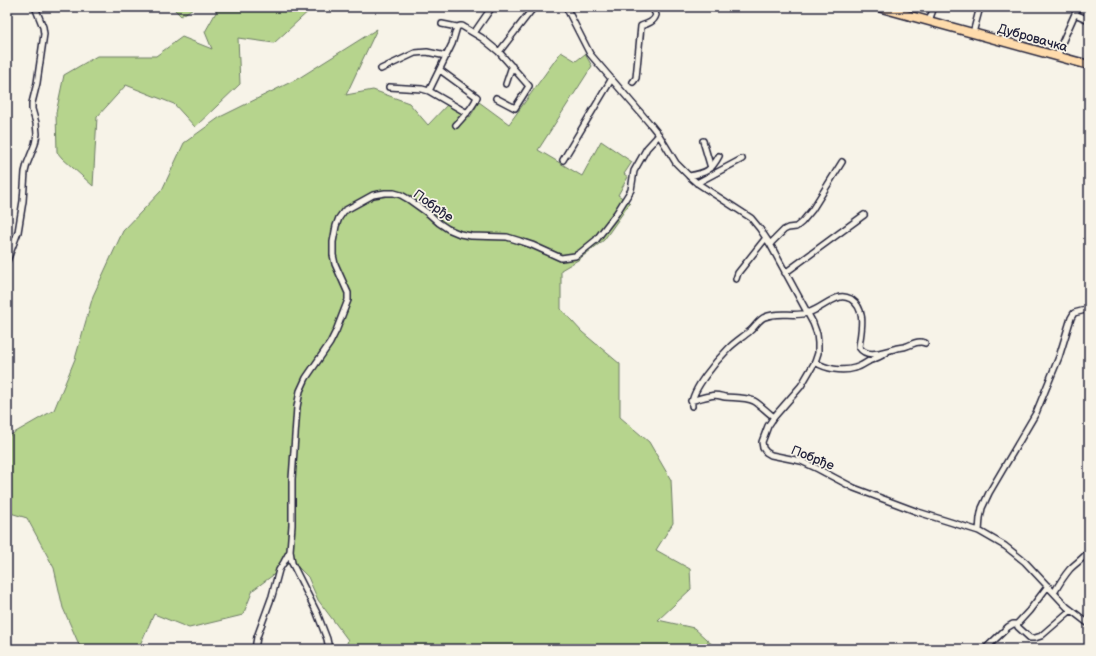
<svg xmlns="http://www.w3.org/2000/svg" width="1096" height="656" font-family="'Balsamiq Sans',sans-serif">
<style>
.green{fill:#b6d48d;stroke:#6c7b64}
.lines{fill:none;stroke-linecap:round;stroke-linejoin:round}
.street-casing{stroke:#22223b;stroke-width:8}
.primary-casing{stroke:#22223b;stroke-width:11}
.street{stroke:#f7f3e8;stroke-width:5}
.primary{stroke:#fedbac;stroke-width:8}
.labels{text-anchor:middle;stroke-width:3.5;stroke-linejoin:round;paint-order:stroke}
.street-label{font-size:13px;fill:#22223b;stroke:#f7f3e8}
</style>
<rect width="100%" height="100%" fill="#f7f3e8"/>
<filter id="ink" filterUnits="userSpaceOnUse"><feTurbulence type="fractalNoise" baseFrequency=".025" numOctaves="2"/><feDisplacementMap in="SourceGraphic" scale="8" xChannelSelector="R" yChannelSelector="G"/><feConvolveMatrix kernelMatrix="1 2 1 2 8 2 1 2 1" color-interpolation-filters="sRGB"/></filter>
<g filter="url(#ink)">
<path class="green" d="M 172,7 L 195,7 L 181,16 Z
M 219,7 L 312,7 L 312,8 L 274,43 L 238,38 L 240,84 L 195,127 L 174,104 L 126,85 L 97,117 L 93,186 L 62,158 L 57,152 L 56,113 L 64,75 L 97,56 L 156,56 L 182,37 L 212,49 L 205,32 Z
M 377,29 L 346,95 L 373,90 L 409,103 L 428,125 L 448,104 L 470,117 L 479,102 L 509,124 L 561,52 L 576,61 L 585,54 L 592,66 L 538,150 L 582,176 L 601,141 L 632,162 L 624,174 L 628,177 L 618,195 L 630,203 L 604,240 L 578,260 L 561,270 L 561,309 L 582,332 L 620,364 L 620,417 L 649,442 L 671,480 L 673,523 L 656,550 L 690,569 L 691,589 L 658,620 L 694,628 L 717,649 L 345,649 L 348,640 L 318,600 L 308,577 L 292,561 L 253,590 L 243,615 L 189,628 L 154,614 L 138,649 L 81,649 L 63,608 L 54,568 L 27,518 L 7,512 L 7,437 L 54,410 L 75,359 L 93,296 L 123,231 L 162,190 L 184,143 L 220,117 L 299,78 Z"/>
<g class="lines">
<defs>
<path id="street" d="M 566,7 L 590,54 L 614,82 L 651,125 L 659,135 L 676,163 L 689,176 L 697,183 L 751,218 L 760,229 L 770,244 L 813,323 L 817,334 L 818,343 L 818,353 L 815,362 L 801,386 L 774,417 L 768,426 L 762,442 L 763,448 L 766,452 L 771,455 L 801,461 L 818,469 L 854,488 L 918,512 L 979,531 L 1005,546 L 1025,562 L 1067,607 L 1089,624
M 1075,14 L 1089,20
M 929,21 L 934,7
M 442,24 L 457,27
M 474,33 L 492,7
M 973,33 L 980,7
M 1058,56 L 1061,45 L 1078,7
M 381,69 L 415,53 L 427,52 L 446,56
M 440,70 L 477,97 C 473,108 463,117 456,125
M 633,82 L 636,78 L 641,26 C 647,24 654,22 656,15 L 652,7
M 506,84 L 512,66
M 389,87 L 422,89 L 429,91 L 467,113
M 429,91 L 452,44 L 457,27 L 460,26 L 462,26 L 482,38 L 499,52 L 534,7
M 496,98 L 515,108 L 529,86 L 499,52
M 703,141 L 711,168
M 563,160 L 611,80
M 689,176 C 706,173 711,171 719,156
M 697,183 L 742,159
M 770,244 L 784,230 L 788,228 L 796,227 L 802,222 L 812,210 L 842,162
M 7,261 L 18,232 L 23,201 L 25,172 L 27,164 L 35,144 L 37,134 L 36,123 L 32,109 L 32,103 L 37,83 L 44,34 L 43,27 L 35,7
M 785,273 L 864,215
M 736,279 L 738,273 L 765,239
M 815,362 C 826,369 842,372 855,368 C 860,367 864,364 869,361 C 875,359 880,357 886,353
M 691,401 C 697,399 704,397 710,396 C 716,394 720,396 725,397 C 735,398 745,397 754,401 C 761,405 767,412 774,417
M 692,406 C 690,391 718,359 729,348 C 735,342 743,337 750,331 C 755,327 759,319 765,317 C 779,311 793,317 807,313 C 819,310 828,300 840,297 C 844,296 847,297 851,299 C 867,310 861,330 859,347 C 867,359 882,352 894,349 C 898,347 903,348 907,346 C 913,344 918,340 925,343
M 979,531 L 980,518 L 982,508 L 989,493 L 1036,413 L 1059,357 L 1071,318 L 1074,313 L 1089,309
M 290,551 L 292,563 L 317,613 L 327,639 L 329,649
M 1048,586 L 1029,611 L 1017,624 L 1018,627 L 1030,638 L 1035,638 L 1041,636 L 1071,610
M 1054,593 C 1059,584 1064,576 1070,569 C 1077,562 1083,559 1089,551
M 255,649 L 257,637 L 272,596 L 279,570 L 284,562 L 290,551 L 292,525 L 292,479 L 297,407 L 300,391 L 306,378 L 330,343 L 336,331 L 348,300 L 348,293 L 335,264 L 333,255 L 333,242 L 336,226 L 339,218 L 344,211 L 373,195 L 385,193 L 394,193 L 401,195 L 408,199 L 429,214 L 439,223 L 448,229 L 460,234 L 471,236 L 507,237 L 520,241 L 532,245 L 561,258 L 575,256 L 580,253 L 596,240 L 616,214 L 631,190 L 634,171 L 647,148 L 659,135
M 985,649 L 1008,627 L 1013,624 L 1017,624"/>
<path id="primary" d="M 878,7 L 1089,65"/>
</defs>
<use href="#street" class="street-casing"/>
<use href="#primary" class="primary-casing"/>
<use href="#street" class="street"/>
<use href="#primary" class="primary"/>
</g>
</g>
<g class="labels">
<g class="street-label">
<text transform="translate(1033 37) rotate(16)" y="5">Дубровачка</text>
<text transform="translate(434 205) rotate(35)" y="5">Побрђе</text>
<text transform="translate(813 457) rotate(22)" y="5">Побрђе</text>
</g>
</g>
<rect width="1096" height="656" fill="none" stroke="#f7f3e8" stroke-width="24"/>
<rect x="12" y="12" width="1072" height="632" fill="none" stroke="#22223b" stroke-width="1.5" filter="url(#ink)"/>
</svg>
